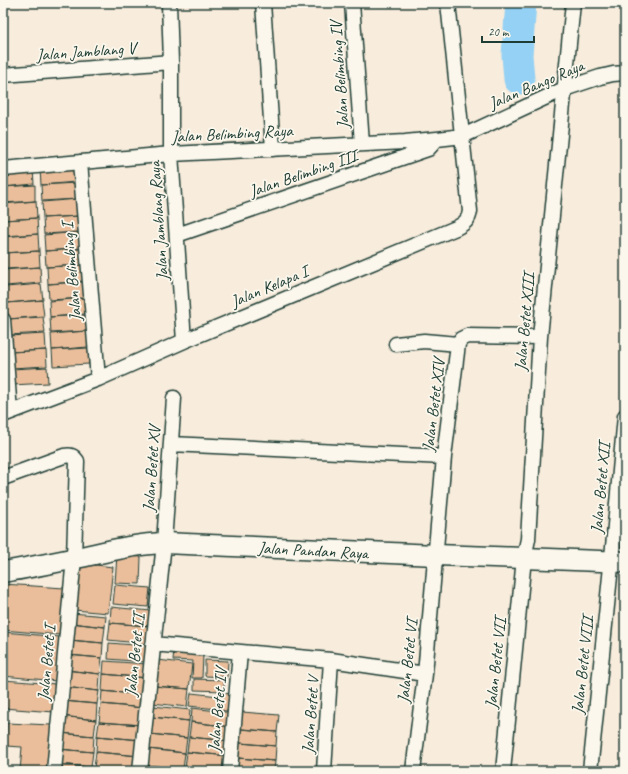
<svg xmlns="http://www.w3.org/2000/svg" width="628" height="774" font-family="Caveat,sans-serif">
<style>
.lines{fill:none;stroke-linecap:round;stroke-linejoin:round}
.river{stroke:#94d1f4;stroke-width:31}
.building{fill:#ebbe9b;stroke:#1f3d34}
.street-casing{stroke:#1f3d34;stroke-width:17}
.secondary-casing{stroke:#1f3d34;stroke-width:23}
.street{stroke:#fbf7ec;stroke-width:14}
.secondary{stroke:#fbf7ec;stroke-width:20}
.labels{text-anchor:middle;stroke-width:3.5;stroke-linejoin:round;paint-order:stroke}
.street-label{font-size:17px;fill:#1f3d34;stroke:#fbf7ec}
</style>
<rect width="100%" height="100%" fill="#f8ecdc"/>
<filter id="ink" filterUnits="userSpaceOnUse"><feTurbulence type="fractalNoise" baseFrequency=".025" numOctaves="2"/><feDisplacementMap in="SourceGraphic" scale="8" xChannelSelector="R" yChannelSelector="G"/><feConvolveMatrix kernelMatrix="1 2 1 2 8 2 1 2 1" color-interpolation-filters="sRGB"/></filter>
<g filter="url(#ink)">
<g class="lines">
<path class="river" d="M 519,79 L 517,55 L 521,3"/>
</g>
<path class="building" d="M 75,166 L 76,182 L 41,185 L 40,169 Z
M 33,168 L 34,184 L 3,187 L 3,171 Z
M 76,183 L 77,199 L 42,201 L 41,185 Z
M 35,185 L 35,201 L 3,203 L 3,187 Z
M 78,199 L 79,216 L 43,218 L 42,202 Z
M 36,201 L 37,218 L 3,220 L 3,204 Z
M 79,216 L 80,232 L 44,234 L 43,218 Z
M 37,218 L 38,234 L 3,236 L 3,220 Z
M 80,232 L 81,248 L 45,251 L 44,235 Z
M 38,234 L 39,251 L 3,253 L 3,237 Z
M 81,249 L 82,265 L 46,267 L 45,251 Z
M 39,251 L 40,267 L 5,269 L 3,253 Z
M 82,265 L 83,281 L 48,284 L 47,267 Z
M 40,267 L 41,283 L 6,286 L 4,270 Z
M 83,282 L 84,298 L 49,300 L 48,284 Z
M 41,284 L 43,300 L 7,303 L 6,287 Z
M 84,298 L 85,314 L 50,317 L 49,301 Z
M 42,300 L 44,316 L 8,319 L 7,303 Z
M 86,315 L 87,331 L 51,333 L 50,317 Z
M 43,317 L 45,333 L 9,335 L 8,319 Z
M 87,331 L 88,347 L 52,350 L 51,334 Z
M 45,334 L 46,350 L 10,352 L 9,336 Z
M 88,348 L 89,364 L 53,366 L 52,350 Z
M 46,350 L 47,366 L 11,368 L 10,352 Z
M 47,367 L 48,383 L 12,385 L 12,369 Z
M 117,555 L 141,557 L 140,584 L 115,583 Z
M 79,563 L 113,567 L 108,613 L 74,610 Z
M 3,584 L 64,588 L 60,635 L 3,630 Z
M 115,585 L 150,588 L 148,607 L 113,604 Z
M 111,607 L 151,611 L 150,626 L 110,623 Z
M 72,613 L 106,616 L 105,627 L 71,623 Z
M 71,623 L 105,627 L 103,643 L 69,640 Z
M 110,623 L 150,626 L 148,644 L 108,640 Z
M 3,632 L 60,637 L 57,681 L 3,676 Z
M 69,640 L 103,643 L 102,658 L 68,655 Z
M 109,643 L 147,646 L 146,662 L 108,659 Z
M 174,649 L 203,655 L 202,678 L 192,678 L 193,661 L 173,660 Z
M 68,655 L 102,658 L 100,674 L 66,670 Z
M 157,660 L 192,664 L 189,689 L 154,686 Z
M 205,660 L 228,661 L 227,677 L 205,676 Z
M 104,661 L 148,664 L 147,678 L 103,674 Z
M 66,670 L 100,674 L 99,691 L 64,687 Z
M 103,674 L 147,678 L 145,695 L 102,691 Z
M 194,679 L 224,680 L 224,691 L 194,690 Z
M 3,680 L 56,684 L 54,712 L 3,708 Z
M 154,686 L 189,689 L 187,707 L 152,703 Z
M 64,687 L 99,691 L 97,704 L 63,701 Z
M 102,691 L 145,695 L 144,708 L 101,704 Z
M 191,693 L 219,696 L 217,709 L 189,706 Z
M 221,693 L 235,694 L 232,712 L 219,710 Z
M 63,701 L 97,704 L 96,720 L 61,716 Z
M 101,704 L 144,708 L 142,725 L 99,722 Z
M 153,706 L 190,710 L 189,721 L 152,717 Z
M 192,708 L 233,713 L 232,727 L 191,722 Z
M 242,712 L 279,715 L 277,732 L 241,729 Z
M 61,716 L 96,720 L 94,736 L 60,733 Z
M 152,717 L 189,721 L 187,738 L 150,734 Z
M 99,722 L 142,725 L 141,740 L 97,736 Z
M 191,722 L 232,727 L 230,741 L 189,737 Z
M 7,723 L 51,725 L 48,771 L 20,771 L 22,747 L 6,746 Z
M 241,729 L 277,732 L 276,746 L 240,743 Z
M 60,733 L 94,736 L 93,752 L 58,749 Z
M 150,734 L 187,738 L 185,753 L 148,749 Z
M 97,736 L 141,740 L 139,756 L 96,752 Z
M 189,737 L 230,741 L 229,756 L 187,752 Z
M 240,743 L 276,746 L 275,761 L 238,758 Z
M 58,749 L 93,752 L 91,767 L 57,764 Z
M 148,749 L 185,753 L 183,769 L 146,765 Z
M 96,752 L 139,756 L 138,771 L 123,771 L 94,768 Z
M 187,752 L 229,756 L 227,771 L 202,771 L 185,769 Z
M 238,758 L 275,761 L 274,771 L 237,771 Z
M 57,764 L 91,767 L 91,771 L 56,771 Z
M 146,765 L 183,769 L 183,771 L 146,771 Z
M 94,768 L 123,771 L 94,771 Z
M 185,769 L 202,771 L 185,771 Z"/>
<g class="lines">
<defs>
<path id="street" d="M 169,3 L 171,62 L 171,154 L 184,341
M 263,3 L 273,149
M 352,3 L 362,144
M 3,75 L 171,62
M 80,162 L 98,379
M 3,169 L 171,154 L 405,142 L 437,139 L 463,136 L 564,89 L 600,77 L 613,74 L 625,73
M 177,235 L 428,149 L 437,139
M 3,320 L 10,412
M 396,344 L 424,341 L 458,344
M 3,415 L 98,379 L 184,341 L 456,228 C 464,224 469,220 470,211 L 448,3
M 171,444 L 444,457
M 3,478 L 64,456 C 70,455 73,455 77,461 L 74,558 L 54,771
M 153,644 L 331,660 L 425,674
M 140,771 L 164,543 L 174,398
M 230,771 L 240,652
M 324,771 L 331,660
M 413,771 L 425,674 L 444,457 L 458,344 L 461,339 L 467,336 L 540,337
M 503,771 L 524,558 L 528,539 L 540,337 L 573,3
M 590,771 L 613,547 L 625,416"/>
<path id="secondary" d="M 3,572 C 27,568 52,563 76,558 C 105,552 134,544 164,543 L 436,555 L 524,558 L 625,562"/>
</defs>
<use href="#street" class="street-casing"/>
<use href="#secondary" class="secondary-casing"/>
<use href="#street" class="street"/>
<use href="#secondary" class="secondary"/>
</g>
</g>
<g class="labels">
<g class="street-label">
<text transform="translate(86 51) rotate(-4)" y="6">Jalan Jamblang V</text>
<text transform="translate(339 75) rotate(-94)" y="6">Jalan Belimbing IV</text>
<text transform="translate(536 84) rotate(-23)" y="6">Jalan Bango Raya</text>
<text transform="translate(232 133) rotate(-3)" y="6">Jalan Belimbing Raya</text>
<text transform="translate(303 173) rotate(-19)" y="6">Jalan Belimbing III</text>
<text transform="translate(158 221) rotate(-94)" y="6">Jalan Jamblang Raya</text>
<text transform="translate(71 272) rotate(-95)" y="6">Jalan Belimbing I</text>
<text transform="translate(269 286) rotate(-23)" y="6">Jalan Kelapa I</text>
<text transform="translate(524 322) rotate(-85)" y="6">Jalan Betet XIII</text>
<text transform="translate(433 405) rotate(-83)" y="6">Jalan Betet XIV</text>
<text transform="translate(151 469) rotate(-86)" y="6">Jalan Betet XV</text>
<text transform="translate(600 488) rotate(-85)" y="6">Jalan Betet XII</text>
<text transform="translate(313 550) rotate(3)" y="6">Jalan Pandan Raya</text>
<text transform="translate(134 655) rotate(-84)" y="6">Jalan Betet II</text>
<text transform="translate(407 661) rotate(-84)" y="6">Jalan Betet VI</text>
<text transform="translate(46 663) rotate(-85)" y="6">Jalan Betet I</text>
<text transform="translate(495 663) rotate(-84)" y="6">Jalan Betet VII</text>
<text transform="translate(582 665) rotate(-84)" y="6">Jalan Betet VIII</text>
<text transform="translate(217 710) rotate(-85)" y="6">Jalan Betet IV</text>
<text transform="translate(310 715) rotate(-86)" y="6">Jalan Betet V</text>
</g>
</g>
<rect width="628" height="774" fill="none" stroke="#fbf7ec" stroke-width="16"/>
<rect x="8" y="8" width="612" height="758" fill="none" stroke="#1f3d34" stroke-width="1.5" filter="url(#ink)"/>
<path d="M482 36v6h52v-6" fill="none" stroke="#1f3d34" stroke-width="2"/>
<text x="488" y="36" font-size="12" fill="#1f3d34" stroke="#fbf7ec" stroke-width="3" paint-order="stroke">20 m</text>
</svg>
